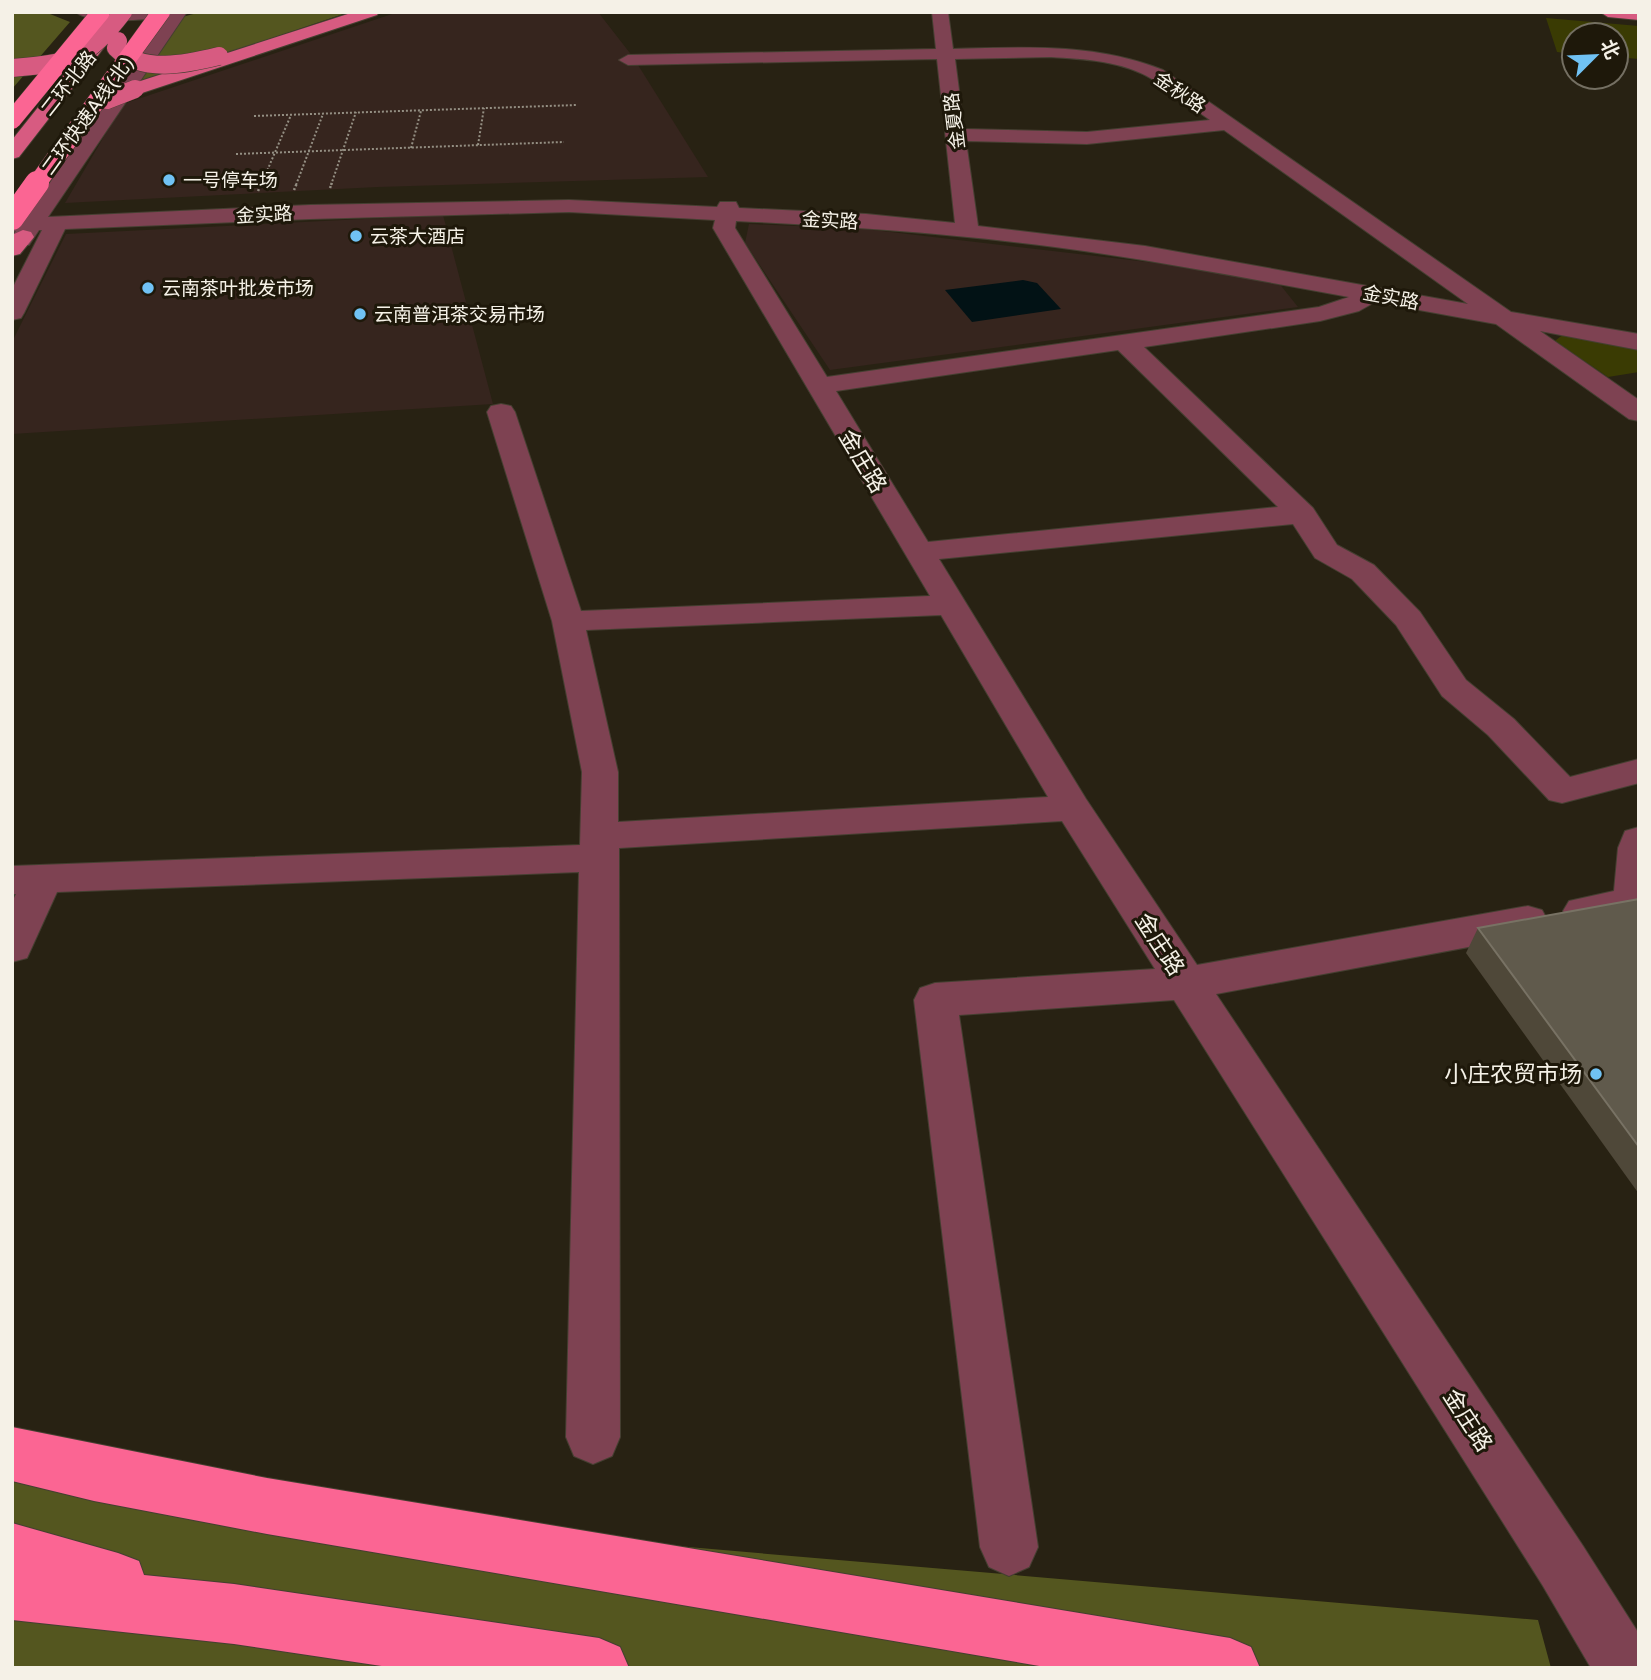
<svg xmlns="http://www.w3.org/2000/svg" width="1651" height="1680" font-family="'Golos Text','Noto Sans SC',sans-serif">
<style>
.commercial{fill:#36251e}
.green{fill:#3a3b03}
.forest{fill:#54561f}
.water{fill:#021215}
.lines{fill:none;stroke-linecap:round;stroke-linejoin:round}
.minor-casing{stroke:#453f31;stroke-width:2}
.major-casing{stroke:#453f31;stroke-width:2}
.highway-casing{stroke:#453f31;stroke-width:2}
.path-far1{stroke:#948f83;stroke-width:2;stroke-dasharray:2 2;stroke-linecap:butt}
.path{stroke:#948f83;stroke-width:2.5;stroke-dasharray:2 2;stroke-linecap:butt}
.minor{fill:#7e4252;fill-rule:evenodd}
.major{fill:#d75b81;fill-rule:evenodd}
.highway{fill:#fb6593;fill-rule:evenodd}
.major-bridge-casing{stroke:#453f31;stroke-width:19;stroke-linecap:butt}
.highway-bridge-far1-casing{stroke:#453f31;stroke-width:19;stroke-linecap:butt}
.highway-bridge-casing{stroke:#453f31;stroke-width:24;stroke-linecap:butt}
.major-bridge{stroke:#d75b81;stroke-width:18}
.highway-bridge-far1{stroke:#fb6593;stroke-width:18}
.highway-bridge{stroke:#fb6593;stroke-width:24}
.wall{fill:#4f4839}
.building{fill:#605a4c;stroke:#787264;stroke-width:2}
.poi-dot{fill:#70c2f4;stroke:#1e180a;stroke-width:2.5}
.labels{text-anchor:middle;stroke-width:6;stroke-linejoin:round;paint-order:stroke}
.far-street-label{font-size:19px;fill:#f5f1e7;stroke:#1e180a}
.far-poi-label{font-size:19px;fill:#f5f1e7;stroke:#1e180a;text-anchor:start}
.street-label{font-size:23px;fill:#f5f1e7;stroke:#1e180a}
.poi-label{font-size:23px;fill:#f5f1e7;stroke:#1e180a;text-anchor:end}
</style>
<rect width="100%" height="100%" fill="#282213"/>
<path class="commercial" d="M 398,12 L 598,12 L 633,57 L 708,177 L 378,187 L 65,203 L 123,104 Z
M 443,215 L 493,404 L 12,434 L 12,342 L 66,234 Z
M 749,224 L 865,229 L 1224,271 L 1278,282 L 1298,307 L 830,370 L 745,243 Z"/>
<path class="green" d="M 1546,18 L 1639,26 L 1639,59 L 1616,57 L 1616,35 L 1574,35 L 1574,54 L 1557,52 Z
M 1566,332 L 1639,347 L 1639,372 L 1608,377 L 1555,341 Z"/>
<path class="forest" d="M 12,12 L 45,12 L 70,22 L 12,89 Z
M 201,12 L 349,12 L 134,85 L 182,17 Z
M 12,1466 L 117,1498 L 1538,1620 L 1551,1668 L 12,1668 Z"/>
<path class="water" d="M 1023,280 L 1037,283 L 1061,309 L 972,322 L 945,290 Z"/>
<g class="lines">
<defs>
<path id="minor" d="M 76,12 L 187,12 L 48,217 L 310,205 L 569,200 L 717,207 L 720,202 L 736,202 L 739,208 L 866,214 L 955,223 L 937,59 L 628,65 L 619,60 L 628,55 L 936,49 L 932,12 L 948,12 L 953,49 C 1025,47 1095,43 1163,70 L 1511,312 L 1639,334 L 1639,350 L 1540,331 L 1639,400 L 1639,421 L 1629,419 L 1496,324 L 1375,302 L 1359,311 L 1320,321 L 1144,347 L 1313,508 L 1337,545 L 1374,565 L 1420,612 L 1466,680 L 1514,719 L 1570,777 L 1639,759 L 1639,783 L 1562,803 L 1549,800 L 1488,735 L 1442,696 L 1396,625 L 1352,579 L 1315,558 L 1293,524 L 939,559 L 1086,799 L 1197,965 L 1528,906 L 1542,910 L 1548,921 L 1542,932 L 1528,936 L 1216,994 L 1583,1546 L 1639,1634 L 1639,1668 L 1591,1668 L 1543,1586 L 1174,1000 L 959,1015 L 1038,1547 L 1029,1567 L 1009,1576 L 989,1567 L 980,1547 L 914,1000 L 920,988 L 935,983 L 1155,969 L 1062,821 L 619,848 L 620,1437 L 612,1456 L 593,1464 L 574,1456 L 566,1437 L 579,872 L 57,892 L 27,958 L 12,962 L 12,902 L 16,894 L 12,894 L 12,866 L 580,845 L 582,772 L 552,621 L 487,412 L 491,406 L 501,404 L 511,406 L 515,412 L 581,611 L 930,596 L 713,228 L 715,220 L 569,212 L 310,219 L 65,229 L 24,313 L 21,318 L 12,320 L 12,289 L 42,230 L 39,230 L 29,245 L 13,245 L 12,236 L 16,231 L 12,232 L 12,218 L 25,218 L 168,16 C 149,20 90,25 76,12 ZM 1051,57 C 1084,59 1123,61 1152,79 C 1172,91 1191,107 1210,120 L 1087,132 L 964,129 L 955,59 ZM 1224,130 L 1468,304 L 1145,246 L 978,226 L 966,141 L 1087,144 ZM 736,221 C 843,226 949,233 1055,247 C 1153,260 1251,279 1349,297 L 1319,307 L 827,377 L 735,228 ZM 1118,350 L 1278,507 L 928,542 L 836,391 ZM 941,615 L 1048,797 L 618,822 L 618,772 L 586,630 Z
M 1639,827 L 1639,915 L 1583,926 L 1569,921 L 1563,911 L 1569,901 L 1614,891 L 1618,848 L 1625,831 Z"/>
<path id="major" d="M 354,12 L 379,12 L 377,15 L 142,93 L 128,93 L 126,89 L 128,85 Z
M 1600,12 L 1639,12 L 1639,20 L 1608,17 Z
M 100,36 L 109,41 L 106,45 L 19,157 L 12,159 L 12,140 L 94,37 Z
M 23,230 L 31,232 L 34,237 L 20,254 L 12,256 L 12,235 Z"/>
<path id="highway" d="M 12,1427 L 267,1478 L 1230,1638 L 1251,1647 L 1260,1668 L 1051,1668 L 267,1534 L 94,1501 L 12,1481 Z
M 12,1523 L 118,1553 L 139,1561 L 144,1575 L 234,1584 L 599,1638 L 620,1647 L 629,1668 L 395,1668 L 234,1644 L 12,1620 Z"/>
</defs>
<use href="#minor" class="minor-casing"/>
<use href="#major" class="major-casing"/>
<use href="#highway" class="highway-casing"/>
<path class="path-far1" d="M 254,116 L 577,105
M 478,145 L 484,108
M 411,148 L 421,111
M 236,154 L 564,142
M 261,185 L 291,115
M 296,185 L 323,114
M 331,185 L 356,112"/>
<path class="path" d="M 330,188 L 332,183
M 294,190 L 297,183
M 258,191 L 262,183"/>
<use href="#minor" class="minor"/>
<use href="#major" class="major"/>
<use href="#highway" class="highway"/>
<defs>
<path id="major-bridge" d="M 118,41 L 116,48 C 142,74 187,64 219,56
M 12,68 C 72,63 86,60 123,12
M 107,100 L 135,89"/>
<path id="highway-bridge-far1" d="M 12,120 L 101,12
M 36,185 L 161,12"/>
<path id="highway-bridge" d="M 12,218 L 37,183"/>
</defs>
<use href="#major-bridge" class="major-bridge-casing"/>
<use href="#highway-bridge-far1" class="highway-bridge-far1-casing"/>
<use href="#highway-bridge" class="highway-bridge-casing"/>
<use href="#major-bridge" class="major-bridge"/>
<use href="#highway-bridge-far1" class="highway-bridge-far1"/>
<use href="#highway-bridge" class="highway-bridge"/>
</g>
<path class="wall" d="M 1639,899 L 1639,1194 L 1466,953 L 1478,928 Z"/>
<path class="building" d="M 1639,899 L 1639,1147 L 1478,928 Z"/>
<g class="poi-dot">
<circle cx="169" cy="180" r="7"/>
<circle cx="356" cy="236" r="7"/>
<circle cx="148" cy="288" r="7"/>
<circle cx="360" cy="314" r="7"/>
<circle cx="1596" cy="1074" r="7"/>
</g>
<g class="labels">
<g class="far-street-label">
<text transform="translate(68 83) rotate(-52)" y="7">二环北路</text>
<text transform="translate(1180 92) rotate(34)" y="7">金秋路</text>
<text transform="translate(87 115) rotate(-54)" y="7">二环快速A线(北)</text>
<text transform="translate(954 121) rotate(-97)" y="7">金夏路</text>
<text transform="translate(264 214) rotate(-3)" y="7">金实路</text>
<text transform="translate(830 220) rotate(3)" y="7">金实路</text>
<text transform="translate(1391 297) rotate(11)" y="7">金实路</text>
</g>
<g class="far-poi-label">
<text x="183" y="187">一号停车场</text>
<text x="370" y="243">云茶大酒店</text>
<text x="162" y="295">云南茶叶批发市场</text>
<text x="374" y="321">云南普洱茶交易市场</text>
</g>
<g class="street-label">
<text transform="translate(863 461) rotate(59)" y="8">金庄路</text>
<text transform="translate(1160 944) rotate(57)" y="8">金庄路</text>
<text transform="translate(1468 1420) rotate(57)" y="8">金庄路</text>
</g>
<g class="poi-label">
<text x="1582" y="1082">小庄农贸市场</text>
</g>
</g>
<rect width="1651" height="1680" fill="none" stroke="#f5f1e7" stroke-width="28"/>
<g transform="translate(1595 56) rotate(66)"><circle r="33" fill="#1e180a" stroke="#746f62" stroke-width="2"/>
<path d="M0-5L12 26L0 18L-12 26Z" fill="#70c2f4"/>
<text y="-10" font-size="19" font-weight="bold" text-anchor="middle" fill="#f5f1e7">北</text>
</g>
</svg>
